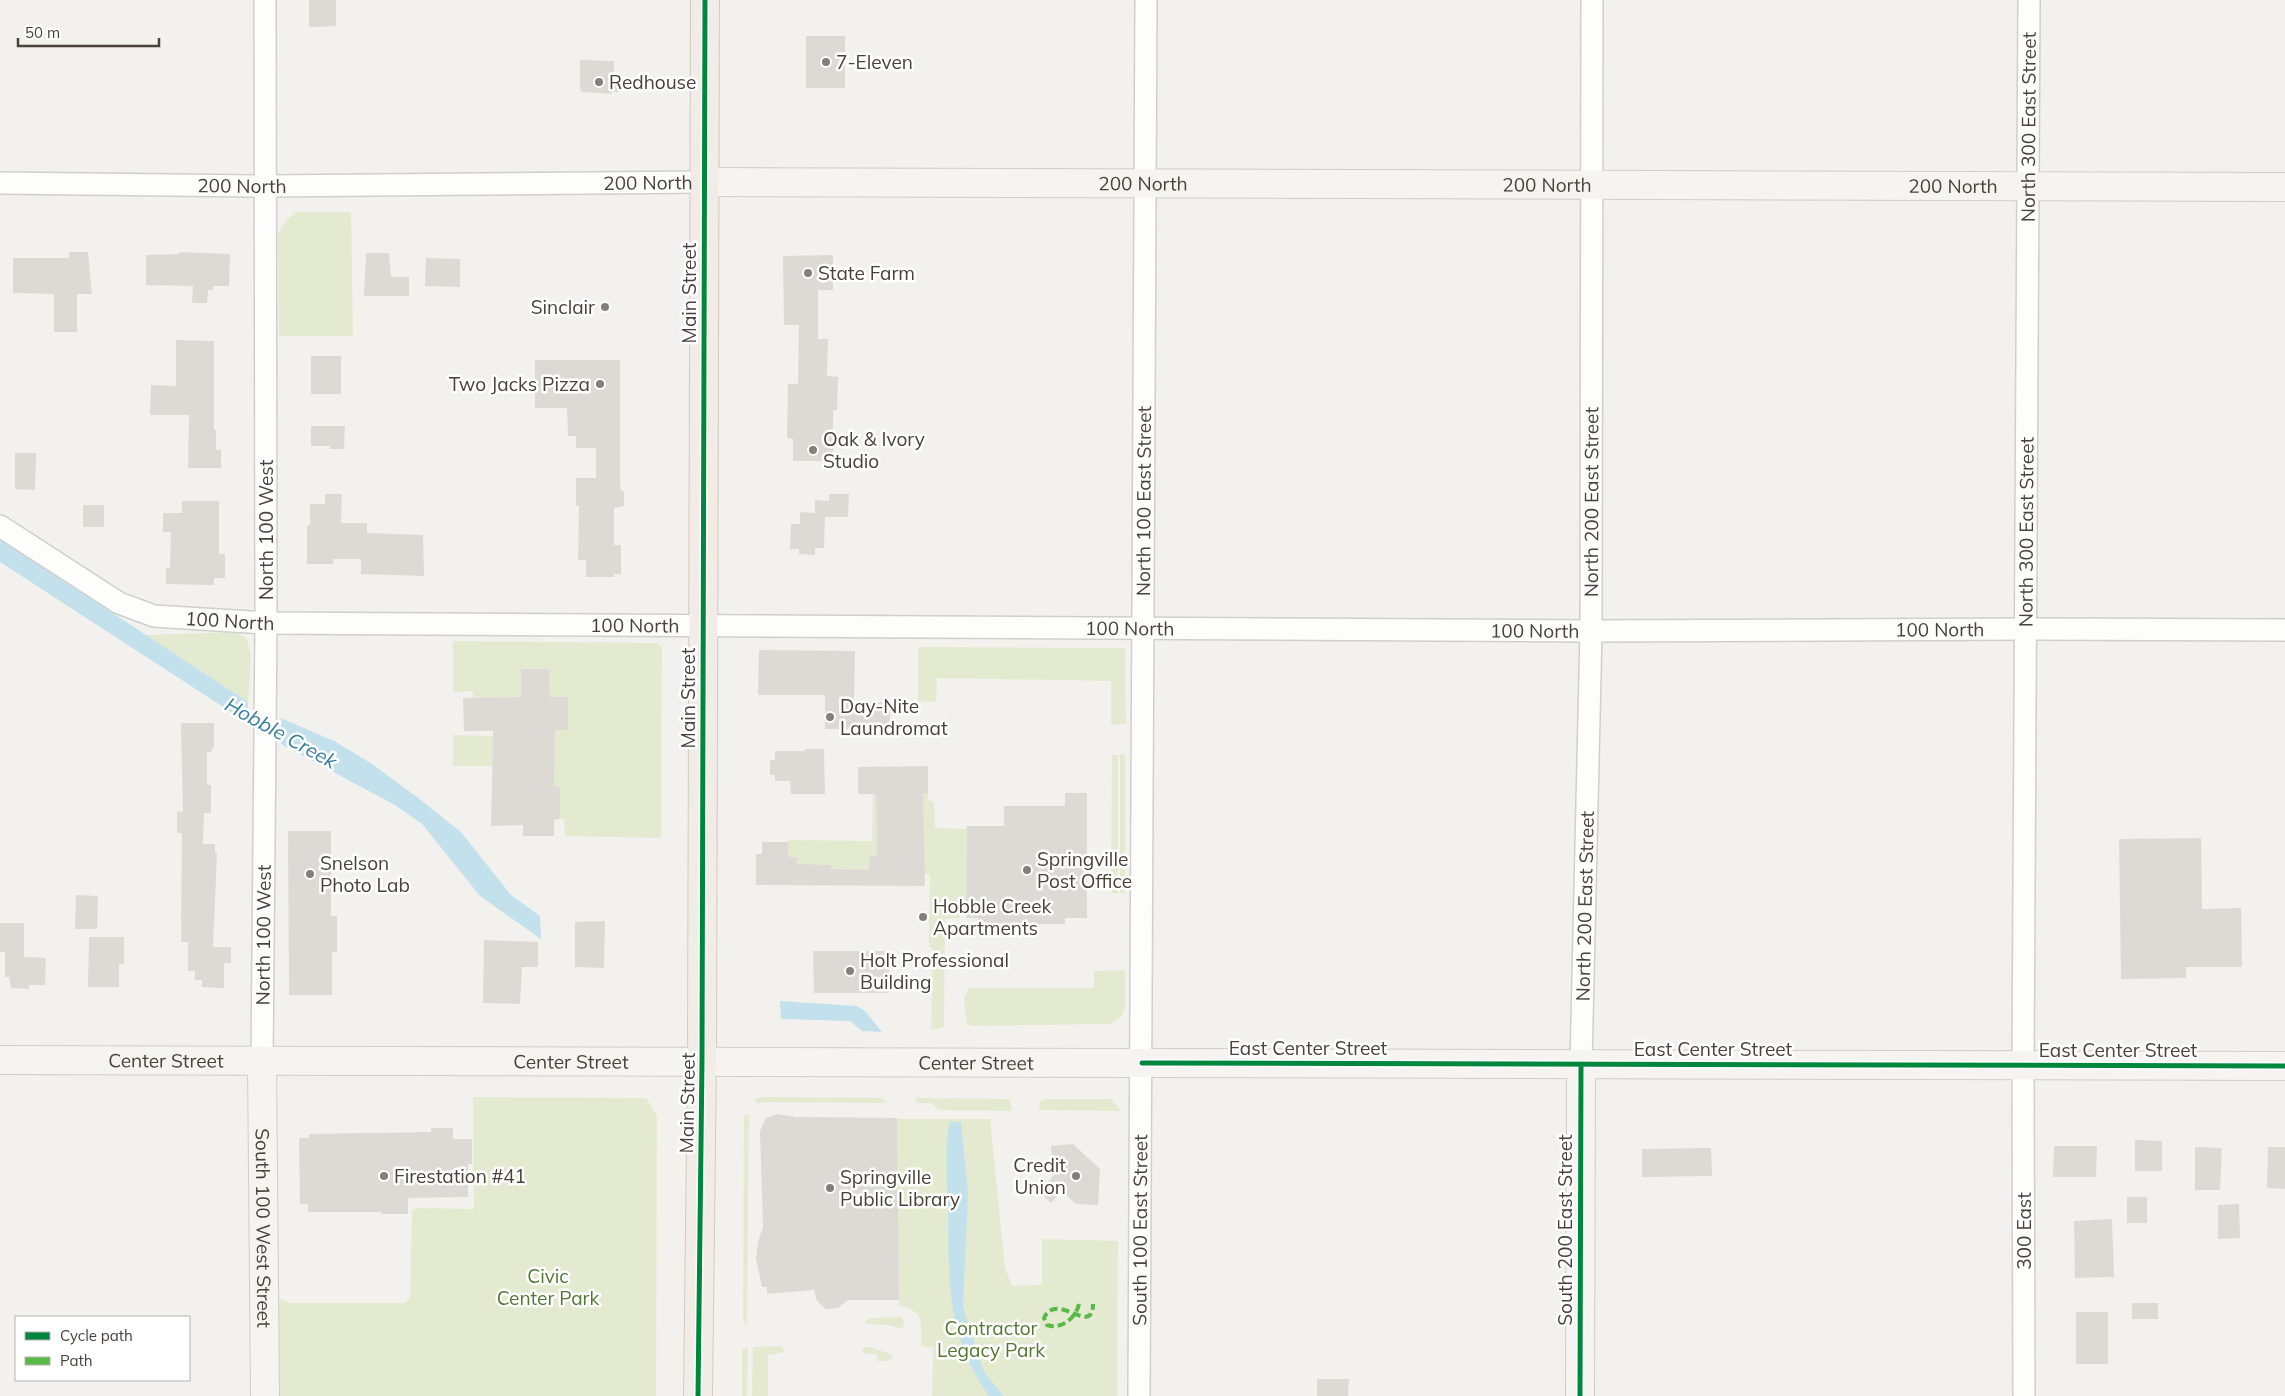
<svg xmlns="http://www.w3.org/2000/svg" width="2285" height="1396" font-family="Mulish,sans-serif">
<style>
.green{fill:#e3ead0}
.water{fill:#c3e1ed}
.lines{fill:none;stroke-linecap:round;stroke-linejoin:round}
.stream{stroke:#c3e1ed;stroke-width:5.5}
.building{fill:#dddad6}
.street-casing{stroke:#d1cfcc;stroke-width:24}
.secondary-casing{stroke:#d2cdc5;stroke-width:30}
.primary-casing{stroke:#d4cabd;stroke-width:30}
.street{stroke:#fdfdfc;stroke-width:21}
.secondary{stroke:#f6f4f1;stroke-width:28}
.primary{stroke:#f1ede6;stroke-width:28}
.quiet{stroke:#58b947;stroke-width:4;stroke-dasharray:8 4;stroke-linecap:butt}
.cycleway-casing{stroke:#fff;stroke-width:8}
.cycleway{stroke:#00873e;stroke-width:5}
.poi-dot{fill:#847f79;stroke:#fff;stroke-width:2}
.labels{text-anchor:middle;stroke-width:5;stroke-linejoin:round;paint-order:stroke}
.poi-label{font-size:19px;fill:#49413a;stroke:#fff;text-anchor:start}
.street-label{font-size:19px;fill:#49413a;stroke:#fff}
.park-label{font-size:19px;fill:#537730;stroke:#fff}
.water-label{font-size:20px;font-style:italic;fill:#367e9e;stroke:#fff}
</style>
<rect width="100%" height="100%" fill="#f3f1ee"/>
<path class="green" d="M 296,212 L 351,212 L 353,336 L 279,336 L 278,234 L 285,222 Z
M 237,632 L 247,639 L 251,655 L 248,702 L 146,635 Z
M 453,641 L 657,643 L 662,648 L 661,838 L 565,836 L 564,819 L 560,819 L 560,787 L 554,786 L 555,730 L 568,730 L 568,697 L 550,697 L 549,669 L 521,669 L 521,697 L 473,698 L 473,691 L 453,692 Z
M 918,647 L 1125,648 L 1126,724 L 1111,725 L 1111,681 L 937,678 L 936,702 L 918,701 Z
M 453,735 L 493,736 L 492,766 L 453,766 Z
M 1120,754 L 1125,754 L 1125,893 L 1120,893 Z
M 1112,755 L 1118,755 L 1118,893 L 1111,893 Z
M 928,793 L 928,800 L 934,802 L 935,828 L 967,829 L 966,910 L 959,918 L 945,919 L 944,1027 L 931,1030 L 933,948 L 929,947 L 930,874 L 902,874 L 880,856 L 869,856 L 869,870 L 797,872 L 797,857 L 788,857 L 787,840 L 872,841 L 873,794 Z
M 1125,970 L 1125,1007 L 1122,1016 L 1111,1024 L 972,1026 L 967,1024 L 964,999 L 969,988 L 1094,988 L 1094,971 Z
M 473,1097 L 646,1098 L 657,1116 L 656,1396 L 277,1396 L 278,1302 L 282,1299 L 289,1303 L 405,1303 L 410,1297 L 412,1211 L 416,1208 L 474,1209 Z
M 763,1097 L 882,1098 L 886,1103 L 762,1102 L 757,1104 L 754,1099 Z
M 916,1098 L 1010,1099 L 1012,1111 L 939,1110 L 931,1103 L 917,1103 Z
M 1044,1099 L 1110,1099 L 1114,1102 L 1120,1111 L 1042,1110 L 1039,1108 L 1040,1102 Z
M 744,1115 L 749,1115 L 747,1325 L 743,1321 Z
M 897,1119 L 990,1119 L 1005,1268 L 1012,1286 L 1042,1285 L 1042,1239 L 1118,1241 L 1117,1396 L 932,1396 L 933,1347 L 924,1347 L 921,1344 C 922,1324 924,1310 899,1306 Z
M 901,1317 L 905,1323 L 901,1329 L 888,1325 L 865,1324 L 867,1320 L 872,1318 Z
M 781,1346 L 785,1352 L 768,1355 L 768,1396 L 752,1396 L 753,1347 Z
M 748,1347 L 747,1396 L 742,1396 L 742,1350 Z
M 863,1347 L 870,1347 L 891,1354 L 893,1357 L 889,1361 L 877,1361 L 877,1354 L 864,1354 L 862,1352 Z"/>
<path class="water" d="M 0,539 L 248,702 L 248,723 L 0,562 Z
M 281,718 L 336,742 L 372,764 L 417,797 L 461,832 L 511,895 L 540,916 L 541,939 L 480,896 L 422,824 L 395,805 L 281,744 Z
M 780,1001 L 857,1006 L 865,1011 L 882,1032 L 862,1031 L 850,1021 L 781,1019 Z
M 950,1122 L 961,1122 L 968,1193 L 963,1307 L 984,1372 L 1004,1396 L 989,1396 C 944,1332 949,1277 948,1202 C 947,1176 944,1148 950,1122 Z"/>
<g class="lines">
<path class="stream" d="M 242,711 L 260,721"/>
</g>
<path class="building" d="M 309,0 L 336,0 L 336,26 L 309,27 Z
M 806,36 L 845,36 L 845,88 L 806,88 Z
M 580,60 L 614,61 L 614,74 L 618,74 L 618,92 L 612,92 L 612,94 L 582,92 L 580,89 Z
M 69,252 L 88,252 L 92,294 L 77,294 L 77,332 L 54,332 L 54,294 L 13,293 L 13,258 L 69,258 Z
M 179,252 L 230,254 L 229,286 L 213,286 L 213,290 L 208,290 L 207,303 L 192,303 L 193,286 L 146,285 L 146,255 L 179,254 Z
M 366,253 L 389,253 L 391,277 L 409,277 L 409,296 L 364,296 Z
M 833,255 L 833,290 L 818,290 L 818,339 L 828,339 L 827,376 L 838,377 L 837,410 L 833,410 L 833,461 L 793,461 L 793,439 L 787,438 L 788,384 L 798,384 L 799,325 L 784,325 L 783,256 Z
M 426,258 L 460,259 L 460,287 L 425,286 Z
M 176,340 L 214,341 L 214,430 L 216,430 L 216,450 L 221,450 L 221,468 L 188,468 L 189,415 L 150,415 L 151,385 L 176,386 Z
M 311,356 L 341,356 L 341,394 L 311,394 Z
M 535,360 L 620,360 L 620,478 L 621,491 L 624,491 L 624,506 L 614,508 L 614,545 L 621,545 L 621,574 L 614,574 L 614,577 L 586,577 L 586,560 L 578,560 L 579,506 L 576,506 L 576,478 L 596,478 L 596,448 L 576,448 L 576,436 L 568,436 L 567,408 L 535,408 Z
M 311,426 L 345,426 L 344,449 L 330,449 L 330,446 L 311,446 Z
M 15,453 L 36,453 L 35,490 L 15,489 Z
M 325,494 L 342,494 L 341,523 L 367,523 L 367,533 L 423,535 L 424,576 L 361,574 L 361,559 L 333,559 L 333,564 L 307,564 L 307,525 L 310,525 L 310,504 L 325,504 Z
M 829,494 L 849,494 L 848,517 L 825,517 L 824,548 L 815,548 L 815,555 L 799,554 L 799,549 L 790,549 L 791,524 L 800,524 L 800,512 L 815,513 L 815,500 L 829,501 Z
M 182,501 L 219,501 L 219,554 L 225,554 L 225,578 L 214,578 L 214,585 L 166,584 L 166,568 L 170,568 L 171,532 L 163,532 L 163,513 L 182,513 Z
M 83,505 L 104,505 L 104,527 L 83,527 Z
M 759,650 L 855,651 L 854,703 L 890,702 L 890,730 L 825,729 L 825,695 L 758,695 Z
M 521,669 L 549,669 L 550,697 L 568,697 L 568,730 L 555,730 L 554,786 L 560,787 L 560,819 L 554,820 L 554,836 L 523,836 L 523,825 L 491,826 L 493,731 L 464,731 L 463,698 L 521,697 Z
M 181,723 L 214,723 L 214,748 L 212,748 L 212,752 L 207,752 L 207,785 L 211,785 L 211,813 L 204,813 L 203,844 L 215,844 L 215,853 L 217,853 L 213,947 L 231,947 L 231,963 L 224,963 L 224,988 L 202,987 L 202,980 L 195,980 L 195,971 L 188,971 L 188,942 L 181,942 L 182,833 L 177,833 L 177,811 L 183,812 Z
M 805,749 L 824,749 L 825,794 L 791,794 L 790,781 L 775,781 L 775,775 L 770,775 L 770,760 L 775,760 L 775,751 L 805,751 Z
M 928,766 L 928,793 L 923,793 L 925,886 L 756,885 L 756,854 L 762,854 L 762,842 L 788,842 L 788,857 L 797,857 L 797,864 L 831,865 L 831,869 L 869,870 L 869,856 L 877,856 L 876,794 L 858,794 L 858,767 Z
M 1065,793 L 1087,793 L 1087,918 L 1065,918 L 1065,924 L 978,923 L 978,918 L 966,918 L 967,826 L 1004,826 L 1004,806 L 1065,806 Z
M 288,831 L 331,831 L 331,916 L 337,916 L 337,952 L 332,952 L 332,995 L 289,995 Z
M 2201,838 L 2202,909 L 2241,908 L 2242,967 L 2186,967 L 2186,978 L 2121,979 L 2119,839 Z
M 76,895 L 98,896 L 97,929 L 75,929 Z
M 605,921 L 604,968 L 575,967 L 575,922 Z
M 0,923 L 24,923 L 24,957 L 46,958 L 45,985 L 29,985 L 29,989 L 11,988 L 9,977 L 5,977 L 5,952 L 0,952 Z
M 89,937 L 124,937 L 124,964 L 119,964 L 119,987 L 88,987 Z
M 484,940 L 538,942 L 538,967 L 522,967 L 520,1004 L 483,1003 Z
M 813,951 L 889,951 L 889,993 L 814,993 Z
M 777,1114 L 796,1117 L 897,1118 L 899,1300 L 848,1300 L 838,1308 L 826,1309 L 817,1301 L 814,1290 L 767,1294 L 767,1287 L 762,1287 L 756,1259 L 758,1241 L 763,1228 L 760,1131 L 766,1118 Z
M 431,1128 L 453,1128 L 453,1139 L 472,1139 L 472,1164 L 468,1164 L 468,1197 L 408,1198 L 408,1214 L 382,1214 L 382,1212 L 308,1212 L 308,1204 L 300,1204 L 299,1138 L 309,1138 L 309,1134 L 431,1132 Z
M 2135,1140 L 2162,1141 L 2162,1171 L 2135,1171 Z
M 1073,1144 L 1100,1169 L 1098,1205 L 1076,1204 L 1062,1191 L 1051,1203 L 1039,1192 L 1053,1176 L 1051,1146 Z
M 2054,1146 L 2097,1146 L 2096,1177 L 2053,1177 Z
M 2195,1147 L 2222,1148 L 2220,1190 L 2195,1190 Z
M 2268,1147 L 2285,1147 L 2285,1189 L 2267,1188 Z
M 1711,1148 L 1712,1176 L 1642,1177 L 1642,1149 Z
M 2127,1197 L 2147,1197 L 2147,1223 L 2127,1223 Z
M 2239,1204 L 2240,1238 L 2218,1239 L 2218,1205 Z
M 2112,1219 L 2114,1277 L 2075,1278 L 2074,1221 Z
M 2132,1303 L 2158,1303 L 2158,1319 L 2132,1319 Z
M 2076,1312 L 2108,1312 L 2108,1364 L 2076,1364 Z
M 1317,1379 L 1349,1379 L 1348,1396 L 1317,1396 Z"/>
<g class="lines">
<defs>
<g id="street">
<path id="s1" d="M 0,183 L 267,186 L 705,182"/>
<path id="s2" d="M 0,526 L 119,603 L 154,616 L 266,623 L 1591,631 L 2026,629 L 2285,630"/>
<path id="s3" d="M 262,1060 L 266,623 L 265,0"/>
<path id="s4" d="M 1581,1064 L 1591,631 L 1592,0"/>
<path id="s5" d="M 1139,1396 L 1146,0"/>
<path id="s6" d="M 2024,1396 L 2023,1066 L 2029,0"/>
</g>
<g id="secondary">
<path id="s7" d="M 705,182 L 2285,187"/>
<path id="s8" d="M 0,1060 L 2285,1066"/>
<path id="s9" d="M 262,1060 L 265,1396"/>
<path d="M 1580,1396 L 1581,1064"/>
</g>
<path id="primary" d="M 698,1396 L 702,1061 L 705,0"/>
</defs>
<use href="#street" class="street-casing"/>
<use href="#secondary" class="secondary-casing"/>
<use href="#primary" class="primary-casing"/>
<use href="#street" class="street"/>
<use href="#secondary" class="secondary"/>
<use href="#primary" class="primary"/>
<path class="quiet" d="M 1079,1304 C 1076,1318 1061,1330 1047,1325 L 1044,1318 C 1057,1290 1093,1338 1093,1304"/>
<defs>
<path id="cycleway" d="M 1142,1063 L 2285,1066
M 698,1396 L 702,1061 L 705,0
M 1580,1396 L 1581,1064"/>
</defs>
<use href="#cycleway" class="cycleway-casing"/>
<use href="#cycleway" class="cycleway"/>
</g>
<g class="poi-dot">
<circle cx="826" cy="62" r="5"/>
<circle cx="599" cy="82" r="5"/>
<circle cx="808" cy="273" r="5"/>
<circle cx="605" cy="307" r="5"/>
<circle cx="600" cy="384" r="5"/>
<circle cx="813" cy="450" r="5"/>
<circle cx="830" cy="717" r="5"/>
<circle cx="1027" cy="870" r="5"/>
<circle cx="310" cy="874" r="5"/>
<circle cx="923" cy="917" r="5"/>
<circle cx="850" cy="971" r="5"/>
<circle cx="384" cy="1176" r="5"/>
<circle cx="1076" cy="1176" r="5"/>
<circle cx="830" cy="1188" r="5"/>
</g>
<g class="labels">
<g class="poi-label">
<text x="836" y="69">7-Eleven</text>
<text x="609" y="89">Redhouse</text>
<text x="818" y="280">State Farm</text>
<text x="595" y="314" text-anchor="end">Sinclair</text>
<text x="590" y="391" text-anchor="end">Two Jacks Pizza</text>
<text x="823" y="446">Oak &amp; Ivory<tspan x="823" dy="22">Studio</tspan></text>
<text x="840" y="713">Day-Nite<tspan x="840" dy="22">Laundromat</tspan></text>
<text x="1037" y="866">Springville<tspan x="1037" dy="22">Post Office</tspan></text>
<text x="320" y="870">Snelson<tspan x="320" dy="22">Photo Lab</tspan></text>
<text x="933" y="913">Hobble Creek<tspan x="933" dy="22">Apartments</tspan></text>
<text x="860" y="967">Holt Professional<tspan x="860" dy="22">Building</tspan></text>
<text x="1066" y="1172" text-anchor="end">Credit<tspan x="1066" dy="22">Union</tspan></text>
<text x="394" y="1183">Firestation #41</text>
<text x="840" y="1184">Springville<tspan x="840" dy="22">Public Library</tspan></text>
</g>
<g class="street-label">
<text dy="7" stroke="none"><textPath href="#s6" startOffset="1269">North 300 East Street</textPath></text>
<text dy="7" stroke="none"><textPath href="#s1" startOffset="648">200 North</textPath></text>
<text dy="7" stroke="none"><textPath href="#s7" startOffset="438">200 North</textPath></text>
<text dy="7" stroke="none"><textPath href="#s7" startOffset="842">200 North</textPath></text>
<text dy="7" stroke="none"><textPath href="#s1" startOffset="242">200 North</textPath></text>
<text dy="7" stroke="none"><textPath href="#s7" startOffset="1248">200 North</textPath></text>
<text transform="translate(689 293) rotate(-90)" y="7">Main Street</text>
<text dy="7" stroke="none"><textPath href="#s5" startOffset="895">North 100 East Street</textPath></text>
<text dy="7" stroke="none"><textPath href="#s4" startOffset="562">North 200 East Street</textPath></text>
<text transform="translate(266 530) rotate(-90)" y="7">North 100 West</text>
<text dy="7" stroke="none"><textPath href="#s6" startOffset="864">North 300 East Street</textPath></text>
<text dy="7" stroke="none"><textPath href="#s2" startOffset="255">100 North</textPath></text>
<text dy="7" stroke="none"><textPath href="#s2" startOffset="660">100 North</textPath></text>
<text dy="7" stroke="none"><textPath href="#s2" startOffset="1155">100 North</textPath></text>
<text dy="7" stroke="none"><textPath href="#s2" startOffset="1965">100 North</textPath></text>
<text dy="7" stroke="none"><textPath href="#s2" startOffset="1560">100 North</textPath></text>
<text transform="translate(688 698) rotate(-90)" y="7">Main Street</text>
<text dy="7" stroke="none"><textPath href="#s4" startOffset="158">North 200 East Street</textPath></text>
<text dy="7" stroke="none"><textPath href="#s3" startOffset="125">North 100 West</textPath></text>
<text x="1308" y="1055">East Center Street</text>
<text x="1713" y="1056">East Center Street</text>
<text x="2118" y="1057">East Center Street</text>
<text dy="7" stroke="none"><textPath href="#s8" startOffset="166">Center Street</textPath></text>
<text dy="7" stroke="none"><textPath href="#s8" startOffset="571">Center Street</textPath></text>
<text dy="7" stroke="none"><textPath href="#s8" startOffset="976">Center Street</textPath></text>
<text transform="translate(687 1103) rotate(-89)" y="7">Main Street</text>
<text dy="7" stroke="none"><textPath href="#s9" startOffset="168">South 100 West Street</textPath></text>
<text dy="7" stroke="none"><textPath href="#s5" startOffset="166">South 100 East Street</textPath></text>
<text transform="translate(1565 1230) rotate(-90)" y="7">South 200 East Street</text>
<text transform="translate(2024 1231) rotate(-90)" y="7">300 East</text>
</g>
<g class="park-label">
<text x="548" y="1283">Civic<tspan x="548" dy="22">Center Park</tspan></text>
<text x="991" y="1335">Contractor<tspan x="991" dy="22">Legacy Park</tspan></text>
</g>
<g class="water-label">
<text transform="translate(281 733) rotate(29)" y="7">Hobble Creek</text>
</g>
</g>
<rect x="15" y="1316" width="175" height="65" fill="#ffffff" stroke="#b6b3b0"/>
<rect x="25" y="1332" width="25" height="8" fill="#00873e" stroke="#b6b3b0"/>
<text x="60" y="1341" font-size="15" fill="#49413a">Cycle path</text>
<rect x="25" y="1357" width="25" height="8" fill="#58b947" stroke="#b6b3b0"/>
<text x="60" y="1366" font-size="15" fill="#49413a">Path</text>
<path d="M18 38v8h141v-8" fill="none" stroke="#49413a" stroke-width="2.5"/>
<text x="25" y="38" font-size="15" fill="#49413a" stroke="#ffffff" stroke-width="4" paint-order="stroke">50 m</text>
</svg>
